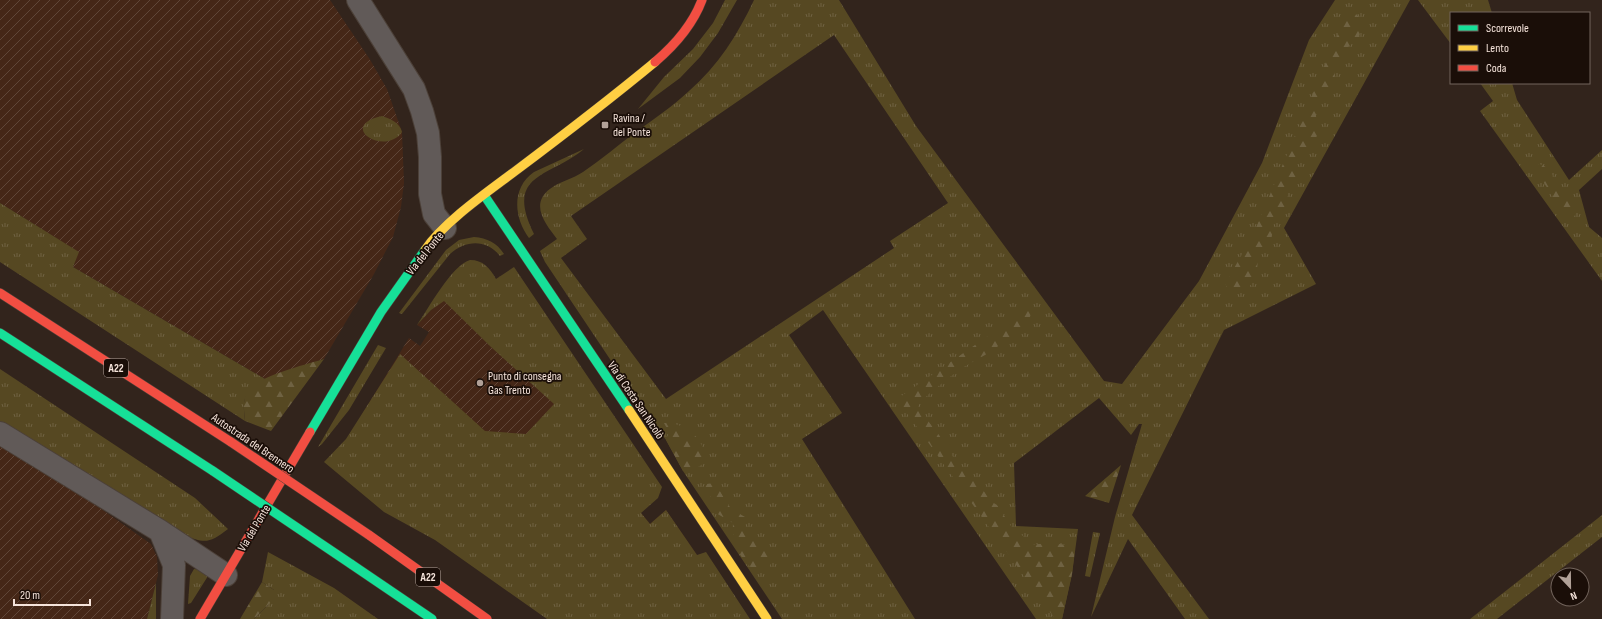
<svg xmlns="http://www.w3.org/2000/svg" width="1602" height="619" font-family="'Sofia Sans Condensed',sans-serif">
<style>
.industrial{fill:url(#industrial-furrows)}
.grass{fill:url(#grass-tufts);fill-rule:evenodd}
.forest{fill:url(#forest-firs)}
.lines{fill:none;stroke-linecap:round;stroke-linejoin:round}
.street-casing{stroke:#4c4038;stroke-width:24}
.fast-casing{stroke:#4c4038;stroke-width:10}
.slow-casing{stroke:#4c4038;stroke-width:10}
.jam-casing{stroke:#4c4038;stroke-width:10}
.street{stroke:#615a58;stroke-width:22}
.fast{stroke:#16e098;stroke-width:9}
.slow{stroke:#ffcf43;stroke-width:9}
.jam{stroke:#f24e42;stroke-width:9}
.fast-bridge-casing{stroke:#4c4038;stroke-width:10;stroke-linecap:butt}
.jam-bridge-casing{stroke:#4c4038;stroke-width:10;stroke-linecap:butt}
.fast-bridge{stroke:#16e098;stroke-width:9}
.jam-bridge{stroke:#f24e42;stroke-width:9}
.poi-dot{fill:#b1a198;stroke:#1a0e08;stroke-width:1.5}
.labels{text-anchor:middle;stroke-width:3.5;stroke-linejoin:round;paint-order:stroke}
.shield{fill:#1a0e08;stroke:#b4a49c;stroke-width:1}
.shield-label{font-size:11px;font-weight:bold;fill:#f6e4db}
.poi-label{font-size:12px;fill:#f6e4db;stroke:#1a0e08;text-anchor:start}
.street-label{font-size:12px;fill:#f6e4db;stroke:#1a0e08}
</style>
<defs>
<pattern id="industrial-furrows" width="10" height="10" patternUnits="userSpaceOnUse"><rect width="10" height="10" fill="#452717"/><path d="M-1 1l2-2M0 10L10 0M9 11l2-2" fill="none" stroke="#604638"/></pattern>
<pattern id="grass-tufts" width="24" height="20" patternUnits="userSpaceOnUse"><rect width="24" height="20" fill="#564822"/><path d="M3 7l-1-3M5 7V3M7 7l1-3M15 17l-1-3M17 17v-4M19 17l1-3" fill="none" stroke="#6f6242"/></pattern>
<pattern id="forest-firs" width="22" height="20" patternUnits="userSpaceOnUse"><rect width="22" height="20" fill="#564822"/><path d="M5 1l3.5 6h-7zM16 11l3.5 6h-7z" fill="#6f6242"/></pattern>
</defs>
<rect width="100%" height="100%" fill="#32241c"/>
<path class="industrial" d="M 0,0 L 330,0 L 369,58 L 387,89 L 402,132 L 404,183 L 401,207 L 393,237 L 374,274 L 324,359 L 265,379 L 73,267 L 78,252 L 0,203 Z
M 464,284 L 641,513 L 650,524 L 666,510 L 741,619 L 361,416 L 409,338 L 420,346 L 429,332 L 417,325 L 431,310 Z
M 0,443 L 46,470 L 151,544 L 157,557 L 158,575 L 147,619 L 0,619 Z"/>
<path class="grass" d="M 725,0 L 737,0 L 718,33 L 700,57 L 680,78 L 638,109 L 664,77 L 693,49 L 713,23 Z
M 754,0 L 839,0 L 916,126 L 1104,381 L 1122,384 L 1199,281 L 1262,163 L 1309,40 L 1335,0 L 1410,0 L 1284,228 L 1316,284 L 1224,330 L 1132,515 L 1209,619 L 1185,619 L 1128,539 L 1091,617 L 1115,517 L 1142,424 L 1139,424 L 1131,435 L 1099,398 L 1014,463 L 1016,526 L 1078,529 L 1072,574 L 1062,619 L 1036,619 L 823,310 L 789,335 L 842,413 L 802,439 L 915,619 L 782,619 L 683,471 L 666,440 L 646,413 L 545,262 L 540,251 L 557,239 C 549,228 535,212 542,198 C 550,183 570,181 583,172 C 601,160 618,145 636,132 C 654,119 673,106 689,91 C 718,66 738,34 754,0 ZM 834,35 L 948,203 L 890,241 L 894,248 L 666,399 L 561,258 L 587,239 L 571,216 Z
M 1418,0 L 1488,0 L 1492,13 L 1451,13 L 1451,44 Z
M 1480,83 L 1512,83 L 1517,100 L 1569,180 L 1602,150 L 1602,169 L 1579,190 L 1589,227 L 1602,238 L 1602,281 L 1480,111 L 1493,101 Z
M 382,116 C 391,119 400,123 402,132 C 385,157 336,126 382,116 Z
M 584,149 C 549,178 504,173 534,234 L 529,238 C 514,218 511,188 534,172 Z
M 0,203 L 79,252 L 73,267 L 265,379 C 244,392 242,397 245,421 L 0,262 Z
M 474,237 C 487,238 497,243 504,254 L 500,256 C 486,239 466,240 450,254 L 402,314 L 399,313 L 446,250 L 459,240 Z
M 470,260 C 483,260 490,268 496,279 L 514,267 L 662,487 L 658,498 L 641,513 L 650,524 L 666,510 L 697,555 L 706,552 L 750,619 L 547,619 L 435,540 L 384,512 L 324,462 L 346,439 L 400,354 L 485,431 L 526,434 L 554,404 L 491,347 L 444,301 L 431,310 L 417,325 C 429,308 451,266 470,260 Z
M 378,345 L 386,348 L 349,410 L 322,444 L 318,447 Z
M 0,369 L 195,498 L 228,529 C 210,543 205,544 184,535 L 0,423 Z
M 1602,515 L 1602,537 L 1497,619 L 1470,619 Z
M 1093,532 L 1100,533 L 1090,577 L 1085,576 Z
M 268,552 L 334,588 L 378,619 L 254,619 L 268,605 L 274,590 L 262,582 Z
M 194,569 L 205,570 L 208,576 L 191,603 L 188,604 L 190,576 Z
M 156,583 L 156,619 L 147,619 Z"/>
<path class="forest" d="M 1356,14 L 1363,21 L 1359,37 L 1348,47 L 1335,66 L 1334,82 L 1327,99 L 1317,107 L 1316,115 L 1317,136 L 1302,153 L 1297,162 L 1298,179 L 1288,190 L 1287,201 L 1281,217 L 1274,222 C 1270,240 1275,244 1258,256 C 1257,277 1256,287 1235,294 L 1228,289 L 1225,284 L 1252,237 L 1346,15 Z
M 1537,164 C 1550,165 1554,177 1557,188 C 1569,194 1577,200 1576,215 L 1568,219 L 1534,168 Z
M 1027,309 L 1032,312 L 1025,328 L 985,355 L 960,369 L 931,392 L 919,403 L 918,408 L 939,435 L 960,468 L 980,486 L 992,502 L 997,505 L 1011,526 L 1023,536 L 1027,545 C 1044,544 1059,541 1075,548 L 1072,574 L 1062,619 L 1055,619 L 897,399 Z
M 324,359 L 271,431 L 245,421 C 244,411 242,397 249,389 C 260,376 307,364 324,359 Z
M 664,423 C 681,423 696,431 703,448 C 705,451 706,456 705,460 C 702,468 690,470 683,471 L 666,440 L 669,432 Z
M 1121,465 L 1109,503 L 1085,496 Z
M 715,483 L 731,509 L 745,517 L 746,530 C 760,540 772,549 770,567 L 757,571 C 740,562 732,542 733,523 L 716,513 C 716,499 712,496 700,491 L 706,484 Z
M 262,582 L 274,590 L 276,594 L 274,599 L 254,619 L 240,619 Z"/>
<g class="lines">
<defs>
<path id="street" d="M 358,0 L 414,89 L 422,111 L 428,133 L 430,157 L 430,194 L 434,214 L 445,228
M 0,433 L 160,531 L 226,575
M 160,531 L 174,565 L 172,619"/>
<path id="fast" d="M 484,195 L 629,410
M 0,333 L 213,471
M 310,432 L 381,312 L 425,250
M 351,564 L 432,619"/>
<path id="slow" d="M 425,250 C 444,222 486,193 514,172 C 562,136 609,100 655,62
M 629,410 L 767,619"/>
<path id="jam" d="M 655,62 C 675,45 693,24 702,0
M 0,293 L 231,442
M 369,535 L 487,619
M 200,619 L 310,432"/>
</defs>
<use href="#street" class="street-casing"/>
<use href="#fast" class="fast-casing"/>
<use href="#slow" class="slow-casing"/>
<use href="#jam" class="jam-casing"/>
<use href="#street" class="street"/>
<use href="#fast" class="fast"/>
<use href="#slow" class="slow"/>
<use href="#jam" class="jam"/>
<defs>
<path id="fast-bridge" d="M 213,471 L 351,564"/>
<path id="jam-bridge" d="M 231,442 L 369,535"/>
</defs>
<use href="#fast-bridge" class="fast-bridge-casing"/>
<use href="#jam-bridge" class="jam-bridge-casing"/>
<use href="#fast-bridge" class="fast-bridge"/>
<use href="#jam-bridge" class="jam-bridge"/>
</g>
<g class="poi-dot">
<rect x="601" y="121" width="8" height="8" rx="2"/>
<circle cx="480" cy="383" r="4"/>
</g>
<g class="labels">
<g class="shield">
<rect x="104" y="359" width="24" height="18" rx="3"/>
<rect x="416" y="568" width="24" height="18" rx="3"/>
</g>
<g class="shield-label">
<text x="116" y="372">A22</text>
<text x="428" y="581">A22</text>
</g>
<g class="poi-label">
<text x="613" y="122">Ravina /<tspan x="613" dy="14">del Ponte</tspan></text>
<text x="488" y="380">Punto di consegna<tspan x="488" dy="14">Gas Trento</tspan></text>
</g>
<g class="street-label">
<text transform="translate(425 253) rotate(-51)" y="4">Via del Ponte</text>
<text transform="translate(636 400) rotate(56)" y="4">Via di Costa San Nicolò</text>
<text transform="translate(253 443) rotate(34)" y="4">Autostrada del Brennero</text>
<text transform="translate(254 528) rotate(-59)" y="4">Via del Ponte</text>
</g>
</g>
<rect x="1450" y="12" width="140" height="72" fill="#1a0e08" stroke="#72645c"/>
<rect x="1458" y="25" width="20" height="6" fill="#16e098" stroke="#72645c"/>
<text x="1486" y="32" font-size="12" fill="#f6e4db">Scorrevole</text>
<rect x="1458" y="45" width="20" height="6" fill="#ffcf43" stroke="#72645c"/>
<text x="1486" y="52" font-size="12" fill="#f6e4db">Lento</text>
<rect x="1458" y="65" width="20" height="6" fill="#f24e42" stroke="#72645c"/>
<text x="1486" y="72" font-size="12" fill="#f6e4db">Coda</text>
<g transform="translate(1570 587) rotate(158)"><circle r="19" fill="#1a0e08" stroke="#72645c"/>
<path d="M0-3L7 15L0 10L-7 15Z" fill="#b1a198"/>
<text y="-6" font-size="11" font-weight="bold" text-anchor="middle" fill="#f6e4db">N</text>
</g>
<path d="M14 599v6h76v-6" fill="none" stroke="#f6e4db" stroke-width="2"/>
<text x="20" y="599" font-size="12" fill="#f6e4db" stroke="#1a0e08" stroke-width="3" paint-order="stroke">20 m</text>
</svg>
